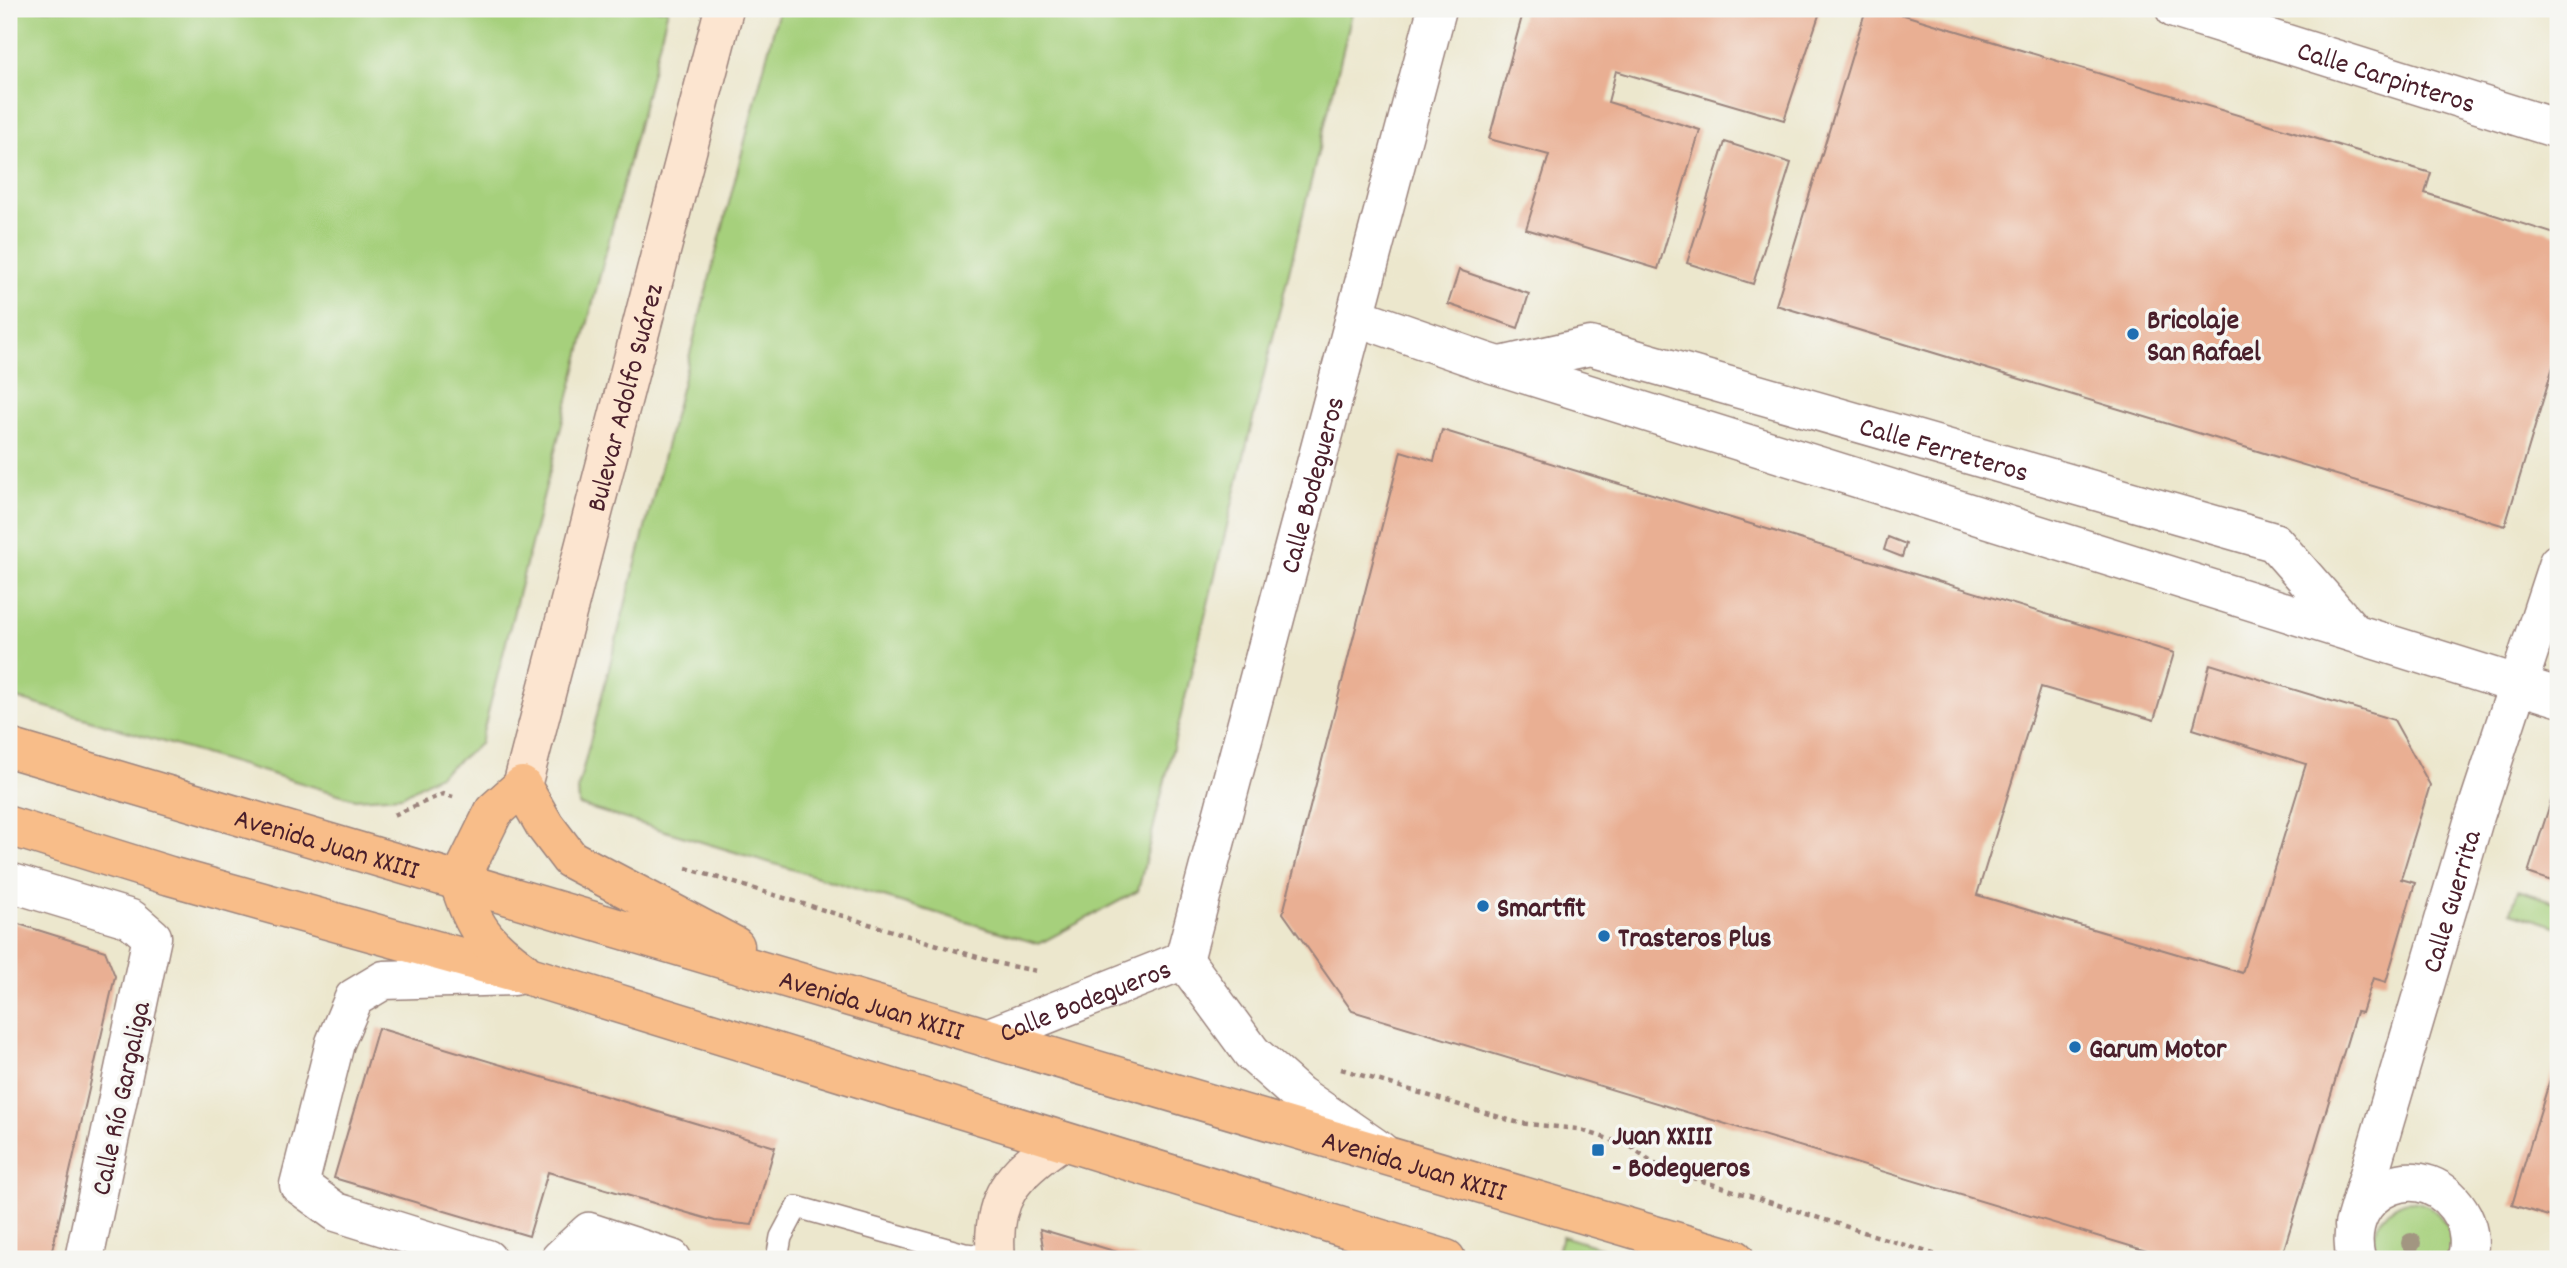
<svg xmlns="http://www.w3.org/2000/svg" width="2567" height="1268" font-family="Dekko,sans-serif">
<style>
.green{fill:#a6d07c;stroke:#787854;stroke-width:2}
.building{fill:#e9af93}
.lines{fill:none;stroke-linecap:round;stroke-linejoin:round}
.lane-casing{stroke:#9b837c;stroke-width:24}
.street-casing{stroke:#9b837c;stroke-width:41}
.secondary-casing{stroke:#9b837c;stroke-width:41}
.primary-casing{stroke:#9b837c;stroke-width:41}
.path{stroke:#9b837c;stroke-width:4.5;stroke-dasharray:5 5;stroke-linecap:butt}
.lane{stroke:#fff;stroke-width:21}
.street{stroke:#fff;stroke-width:38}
.secondary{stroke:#fce5d0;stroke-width:38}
.primary{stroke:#f8bd89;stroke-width:38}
.tree{fill:#a29681}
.poi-dot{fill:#1f6fb2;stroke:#f6f6f2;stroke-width:2.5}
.labels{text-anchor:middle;stroke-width:7;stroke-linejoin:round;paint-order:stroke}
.street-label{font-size:28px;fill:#4a1f2b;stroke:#f6f6f2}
.poi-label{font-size:28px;font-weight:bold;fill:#4a1f2b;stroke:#f6f6f2;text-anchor:start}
</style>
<rect width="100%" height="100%" fill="#f6f6f2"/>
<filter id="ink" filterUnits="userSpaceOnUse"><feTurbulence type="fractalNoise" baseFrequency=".0143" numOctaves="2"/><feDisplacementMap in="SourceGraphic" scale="14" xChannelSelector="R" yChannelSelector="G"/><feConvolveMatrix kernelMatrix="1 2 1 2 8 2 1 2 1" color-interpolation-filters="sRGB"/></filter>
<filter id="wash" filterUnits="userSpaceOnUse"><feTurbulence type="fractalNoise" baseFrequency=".00686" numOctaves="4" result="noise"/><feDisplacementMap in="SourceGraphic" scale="28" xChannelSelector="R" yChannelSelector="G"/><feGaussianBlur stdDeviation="1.57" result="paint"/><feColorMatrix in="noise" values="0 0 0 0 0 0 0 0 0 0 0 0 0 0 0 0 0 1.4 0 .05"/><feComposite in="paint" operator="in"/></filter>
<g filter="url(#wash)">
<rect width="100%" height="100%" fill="#ece7cd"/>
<path class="green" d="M 9,9 L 668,9 L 480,744 L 444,772 L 402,796 L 355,799 L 9,696 Z
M 779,9 L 1353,9 L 1138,891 L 1039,944 L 579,805 L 578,788 Z
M 2518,890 L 2558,903 L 2558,927 L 2511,912 Z
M 2407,1201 C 2433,1202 2439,1214 2453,1234 L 2448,1259 L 2379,1259 C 2366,1233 2381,1210 2407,1201 Z
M 1562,1236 L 1637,1259 L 1567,1259 L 1556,1256 Z"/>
<g id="blocks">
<path class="building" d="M 1524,9 L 1821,9 L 1784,120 L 1616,71 L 1608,102 L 1700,130 L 1658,269 L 1526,229 L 1549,155 L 1489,139 Z
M 1866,9 L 1884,9 L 2431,173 L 2425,193 L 2558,235 L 2558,350 L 2505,526 L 1776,305 Z
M 1725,142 L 1791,163 L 1753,284 L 1687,263 Z
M 1459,270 L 1529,294 L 1518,328 L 1448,304 Z
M 1442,430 L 2174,653 L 2154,720 L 2041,687 L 1977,895 L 2242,973 L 2306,764 L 2193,729 L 2210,664 L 2394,720 L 2430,785 L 2401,879 L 2415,883 L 2386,982 L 2373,978 L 2362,1013 L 2356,1012 L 2281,1259 L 2173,1259 L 1352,1011 L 1283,913 L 1401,451 L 1434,461 Z
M 1888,537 L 1906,544 L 1902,557 L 1884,550 Z
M 2558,779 L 2558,883 L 2528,873 Z
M 9,921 L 105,951 L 115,976 L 50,1259 L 9,1259 Z
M 378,1028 L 775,1147 L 752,1225 L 715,1221 L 548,1172 L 529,1236 L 334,1178 Z
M 2558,1053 L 2558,1219 L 2512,1205 Z
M 1040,1229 L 1141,1259 L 1045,1259 Z"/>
</g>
</g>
<g filter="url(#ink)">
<use href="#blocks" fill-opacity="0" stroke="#9b837c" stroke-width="2"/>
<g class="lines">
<defs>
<path id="lane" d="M 777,1259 L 781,1237 L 797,1207 L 965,1254 L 996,1257"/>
<g id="street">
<path id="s1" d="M 2175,9 L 2558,129"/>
<path d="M 1357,317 L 1486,362 L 2558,697"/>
<path id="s2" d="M 1501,366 L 1590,346 L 2274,542 L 2353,632"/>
<path d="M 9,882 L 131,919 L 152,937 L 84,1259"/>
<path id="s3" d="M 1184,960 L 1437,9"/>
<path d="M 1184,960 L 1252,1053 L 1299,1095 L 1380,1151"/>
<path id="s4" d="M 987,1038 L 1184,960"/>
<path id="s5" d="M 2354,1225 L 2474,819 L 2558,563"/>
<path d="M 487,1259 L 336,1212 L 299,1185 L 335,1043 L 354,998 L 384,980 L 514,976"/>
<path d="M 560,1259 L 589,1232 L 672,1259"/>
<path d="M 2356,1259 C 2338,1187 2428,1150 2463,1217 C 2469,1229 2471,1247 2466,1259"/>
</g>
<g id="secondary">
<path id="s6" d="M 522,786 L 724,9"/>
<path d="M 996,1259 C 990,1198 1012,1174 1061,1141"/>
</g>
<g id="primary">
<path id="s7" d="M 9,748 L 1735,1259"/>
<path d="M 9,826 L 170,876 L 529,976 L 1446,1259"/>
<path d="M 522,970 C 484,942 473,927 459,882 L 494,811 L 522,786 L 545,826 L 570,859 L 735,946"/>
</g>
</defs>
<use href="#lane" class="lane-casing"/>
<use href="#street" class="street-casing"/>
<use href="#secondary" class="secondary-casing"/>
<use href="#primary" class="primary-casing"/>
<path class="path" d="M 394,815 L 443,794 L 453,797
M 686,868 L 1000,964 L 1037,971
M 1341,1069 L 1519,1123 L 1578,1129 L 1630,1146 L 1661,1168 L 1949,1259"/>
<use href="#lane" class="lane"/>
<use href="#street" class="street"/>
<use href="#secondary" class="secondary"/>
<use href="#primary" class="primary"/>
</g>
<circle class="tree" cx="2411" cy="1243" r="10"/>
</g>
<g class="poi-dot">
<circle cx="2133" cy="334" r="7"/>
<circle cx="1483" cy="906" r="7"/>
<circle cx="1604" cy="936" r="7"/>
<circle cx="2075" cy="1047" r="7"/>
<rect x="1591" y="1143" width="14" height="14" rx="3.5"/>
</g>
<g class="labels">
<g class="street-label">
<text dy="10" stroke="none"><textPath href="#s1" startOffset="222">Calle Carpinteros</textPath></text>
<text dy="10" stroke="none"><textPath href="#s6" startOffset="402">Bulevar Adolfo Suárez</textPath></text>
<text dy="10" stroke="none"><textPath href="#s2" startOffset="460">Calle Ferreteros</textPath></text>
<text dy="10" stroke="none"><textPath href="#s3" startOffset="492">Calle Bodegueros</textPath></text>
<text dy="10" stroke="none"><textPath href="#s7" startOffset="332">Avenida Juan XXIII</textPath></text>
<text dy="10" stroke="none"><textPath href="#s5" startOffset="338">Calle Guerrita</textPath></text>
<text dy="10" stroke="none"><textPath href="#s4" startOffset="105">Calle Bodegueros</textPath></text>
<text dy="10" stroke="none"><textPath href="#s7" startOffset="900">Avenida Juan XXIII</textPath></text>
<text transform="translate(119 1098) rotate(-78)" y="10">Calle Río Gargaliga</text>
<text dy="10" stroke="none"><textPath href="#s7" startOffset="1466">Avenida Juan XXIII</textPath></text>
</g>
<g class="poi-label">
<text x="2147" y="328">Bricolaje<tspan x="2147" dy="32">San Rafael</tspan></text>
<text x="1497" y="916">Smartfit</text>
<text x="1618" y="946">Trasteros Plus</text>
<text x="2089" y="1057">Garum Motor</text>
<text x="1612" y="1144">Juan XXIII<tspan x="1612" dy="32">- Bodegueros</tspan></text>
</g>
</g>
<rect width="2567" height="1268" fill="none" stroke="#f6f6f2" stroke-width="35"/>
</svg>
